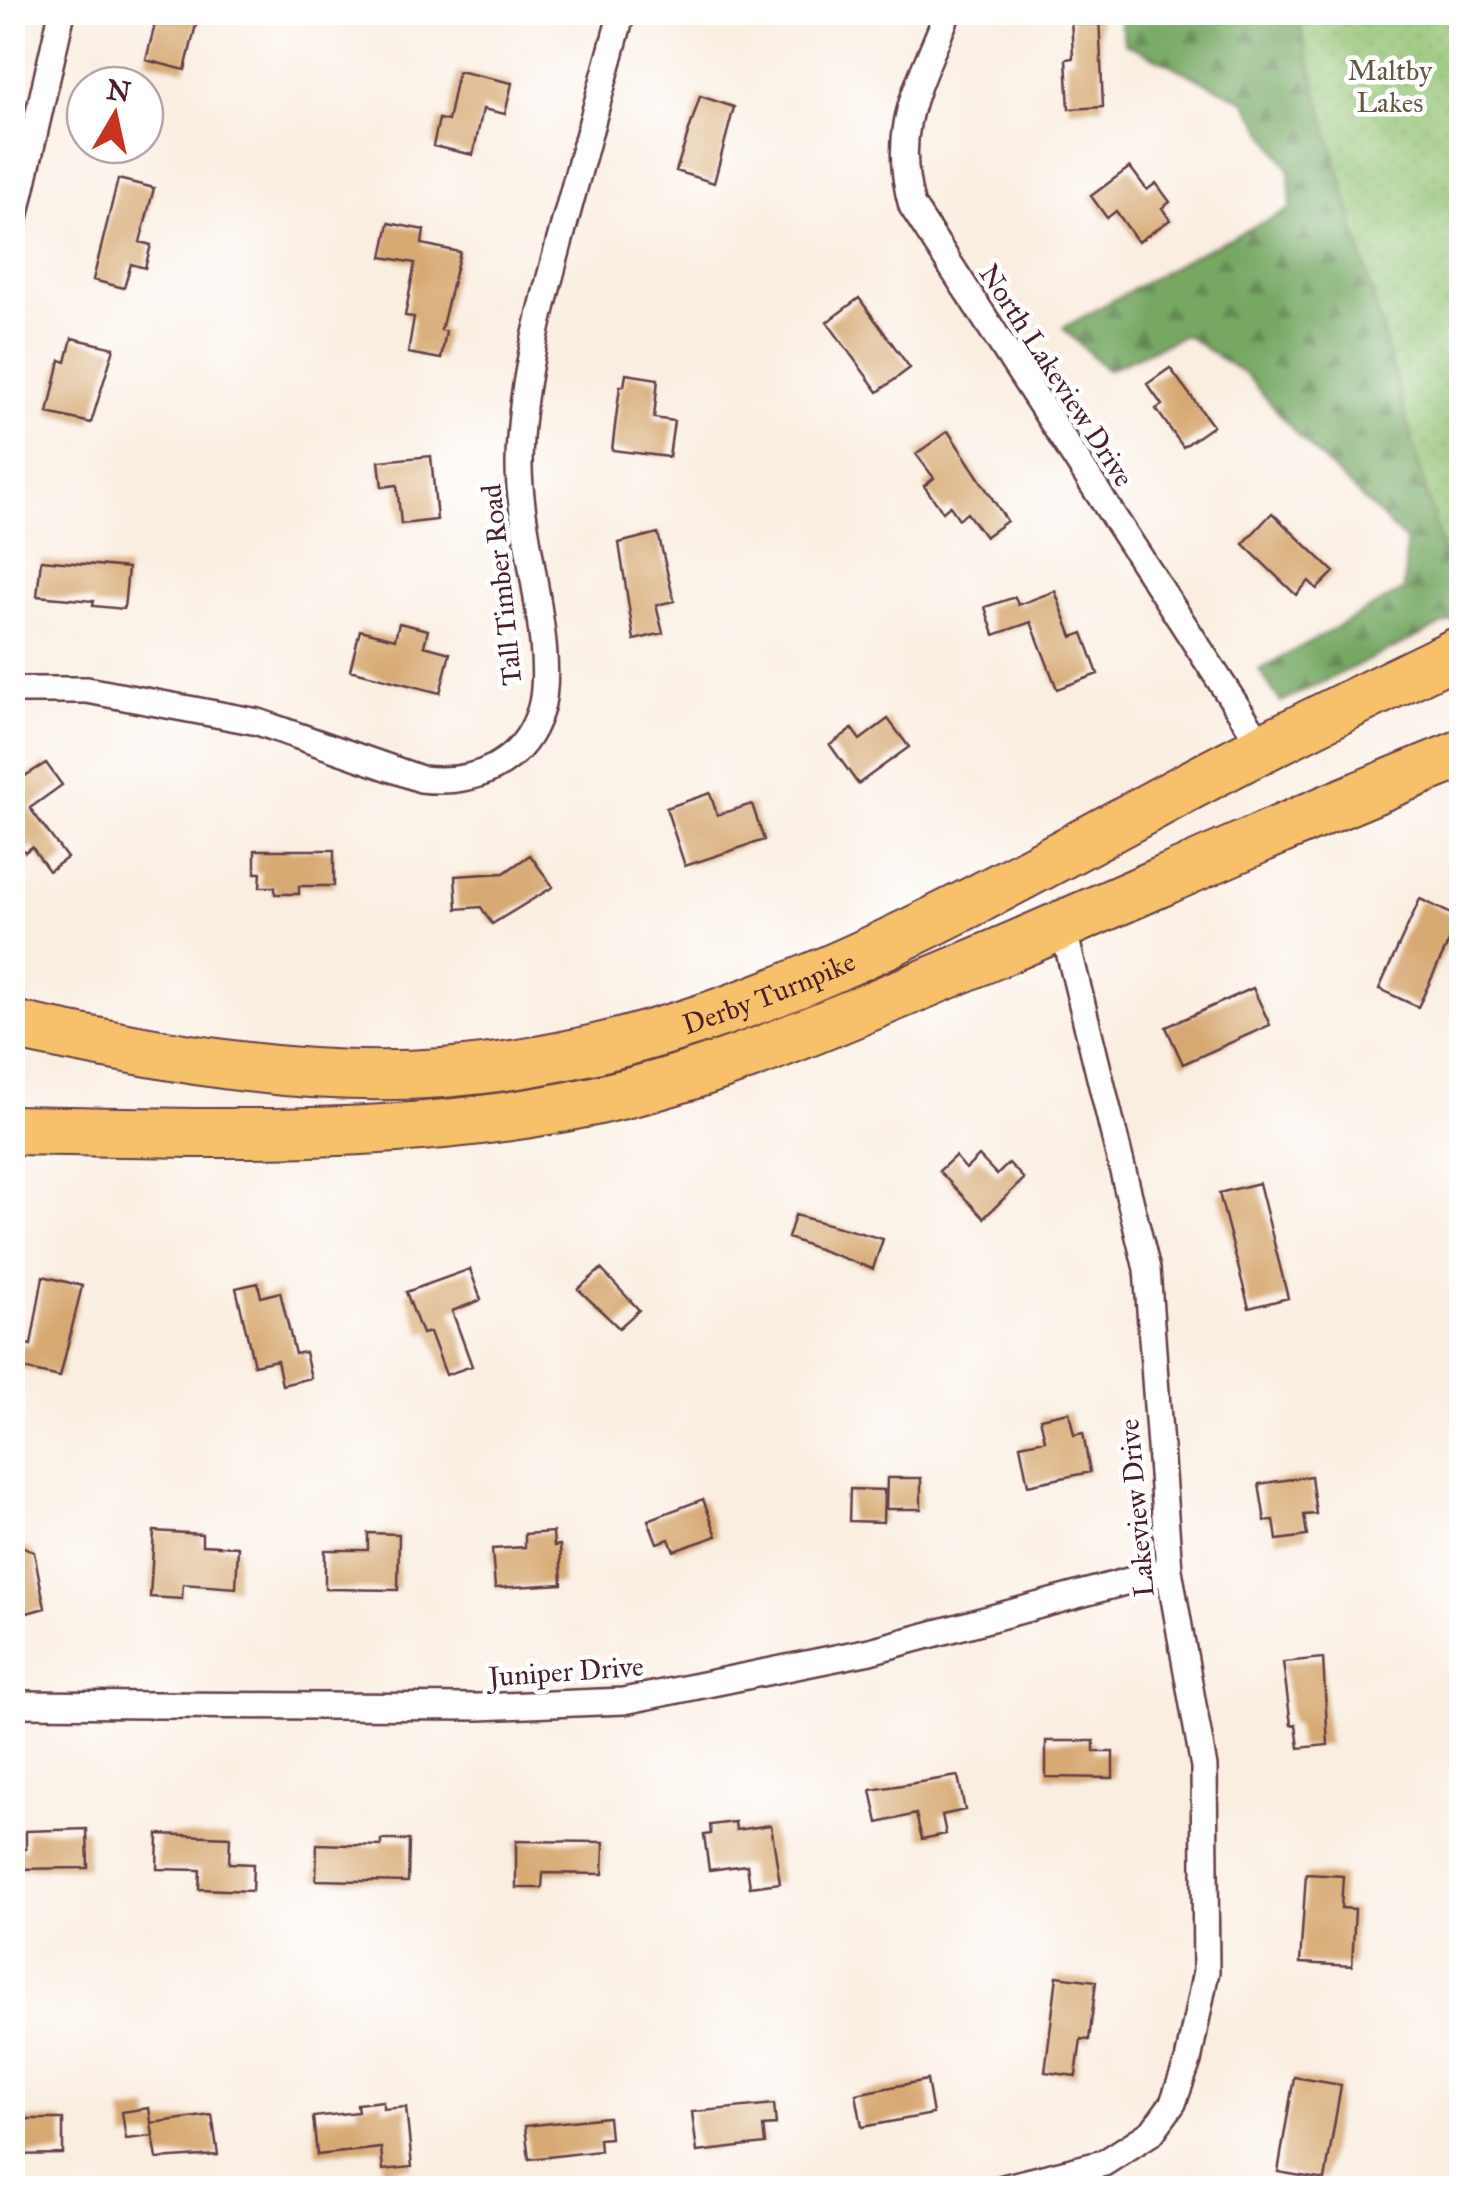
<svg xmlns="http://www.w3.org/2000/svg" width="1474" height="2201" font-family="'IM FELL Great Primer',serif">
<style>
.forest{fill:url(#forest-firs);stroke:#606448;stroke-width:2.5}
.park{fill:url(#park-dots);stroke:#6e704e;stroke-width:2.5}
.building{fill:#d7a972}
.lines{fill:none;stroke-linecap:round;stroke-linejoin:round}
.street-casing{stroke:#643e46;stroke-width:30}
.highway-casing{stroke:#643e46;stroke-width:52}
.street{stroke:#fff;stroke-width:25}
.highway{stroke:#f7c06b;stroke-width:48}
.labels{text-anchor:middle;stroke-width:9;stroke-linejoin:round;paint-order:stroke}
.park-label{font-size:28px;fill:#645844;stroke:#fff}
.street-label{font-size:28px;fill:#4a1f2b;stroke:#fff}
</style>
<defs>
<pattern id="forest-firs" width="22" height="20" patternUnits="userSpaceOnUse" patternTransform="scale(2.5)"><rect width="22" height="20" fill="#76a864"/><path d="M5 1l3.5 6h-7zM16 11l3.5 6h-7z" fill="#638853"/></pattern>
<pattern id="park-dots" width="8" height="8" patternUnits="userSpaceOnUse" patternTransform="scale(2.5)"><rect width="8" height="8" fill="#93c272"/><path d="M2 2h.1M6 6h.1" fill="none" stroke="#80a663" stroke-width="1.8" stroke-linecap="round"/></pattern>
</defs>
<rect width="100%" height="100%" fill="#fff"/>
<filter id="ink" filterUnits="userSpaceOnUse"><feTurbulence type="fractalNoise" baseFrequency=".01" numOctaves="2"/><feDisplacementMap in="SourceGraphic" scale="20" xChannelSelector="R" yChannelSelector="G"/><feConvolveMatrix kernelMatrix="1 2 1 2 8 2 1 2 1" color-interpolation-filters="sRGB"/></filter>
<filter id="wash" filterUnits="userSpaceOnUse"><feTurbulence type="fractalNoise" baseFrequency=".0048" numOctaves="4" result="noise"/><feDisplacementMap in="SourceGraphic" scale="40" xChannelSelector="R" yChannelSelector="G"/><feGaussianBlur stdDeviation="2.25" result="paint"/><feColorMatrix in="noise" values="0 0 0 0 0 0 0 0 0 0 0 0 0 0 0 0 0 1.4 0 .05"/><feComposite in="paint" operator="in"/></filter>
<g filter="url(#wash)">
<rect width="100%" height="100%" fill="#faeee1"/>
<path class="forest" d="M 1118,13 L 1461,13 L 1461,616 L 1281,702 L 1259,670 L 1404,590 L 1406,541 L 1297,435 L 1247,376 L 1185,335 L 1107,370 L 1063,328 L 1190,257 L 1291,209 L 1289,169 L 1245,101 L 1125,43 Z"/>
<path class="park" d="M 1296,13 L 1461,13 L 1462,583 L 1452,587 Z"/>
<g id="blocks">
<path class="building" d="M 158,12 L 199,12 L 185,70 L 146,60 Z
M 1099,15 L 1103,107 L 1069,109 L 1066,59 L 1073,58 L 1071,16 Z
M 458,71 L 512,83 L 505,114 L 483,109 L 473,155 L 433,146 L 439,119 L 448,121 Z
M 700,96 L 734,107 L 714,183 L 676,171 Z
M 1130,167 L 1147,190 L 1156,183 L 1170,202 L 1162,208 L 1170,220 L 1138,242 L 1116,211 L 1107,218 L 1091,196 Z
M 118,179 L 154,188 L 140,242 L 151,245 L 145,268 L 131,264 L 124,288 L 93,280 Z
M 389,223 L 424,230 L 422,244 L 460,252 L 441,330 L 446,331 L 441,359 L 408,353 L 414,317 L 405,316 L 415,263 L 382,257 Z
M 859,298 L 910,368 L 878,392 L 827,322 Z
M 72,338 L 114,348 L 91,423 L 48,413 L 60,360 L 66,362 Z
M 1170,368 L 1213,426 L 1183,447 L 1156,409 L 1162,405 L 1147,384 Z
M 626,374 L 658,379 L 654,418 L 674,421 L 669,457 L 612,450 L 620,386 L 624,386 Z
M 948,431 L 1007,521 L 985,537 L 967,513 L 959,519 L 950,506 L 943,512 L 924,486 L 934,478 L 916,454 Z
M 431,456 L 437,520 L 401,524 L 397,485 L 382,487 L 379,461 Z
M 1272,513 L 1334,572 L 1317,589 L 1309,581 L 1296,595 L 1243,544 Z
M 658,533 L 674,601 L 656,605 L 663,633 L 634,640 L 619,543 Z
M 41,560 L 128,568 L 124,609 L 93,606 L 94,601 L 37,596 Z
M 1055,591 L 1072,637 L 1083,633 L 1098,674 L 1057,689 L 1031,622 L 994,635 L 985,607 L 1015,597 L 1018,605 Z
M 399,623 L 428,630 L 424,646 L 450,653 L 440,693 L 350,670 L 360,630 L 395,639 Z
M 888,719 L 909,747 L 858,784 L 830,745 L 852,729 L 860,740 Z
M 46,763 L 62,785 L 30,808 L 67,858 L 49,871 L 32,847 L 25,852 L 12,836 L 12,784 Z
M 710,793 L 717,815 L 752,804 L 764,840 L 685,866 L 666,808 Z
M 255,850 L 334,850 L 334,886 L 299,886 L 299,894 L 275,894 L 275,887 L 260,887 L 261,873 L 255,873 Z
M 530,855 L 553,887 L 492,924 L 481,907 L 457,909 L 455,876 L 504,873 Z
M 1420,899 L 1460,918 L 1418,1007 L 1379,989 Z
M 1253,988 L 1270,1025 L 1183,1064 L 1166,1027 Z
M 955,1156 L 966,1169 L 979,1156 L 997,1175 L 1009,1163 L 1024,1179 L 984,1218 L 939,1171 Z
M 1259,1183 L 1288,1298 L 1249,1308 L 1219,1193 Z
M 795,1215 L 883,1239 L 873,1269 L 788,1238 Z
M 470,1269 L 481,1300 L 452,1311 L 472,1366 L 446,1375 L 430,1332 L 422,1334 L 406,1292 Z
M 601,1269 L 639,1310 L 619,1328 L 578,1289 Z
M 43,1276 L 82,1286 L 60,1377 L 15,1367 L 21,1343 L 31,1345 Z
M 258,1283 L 261,1297 L 280,1292 L 295,1354 L 305,1352 L 311,1378 L 282,1385 L 277,1360 L 254,1365 L 236,1288 Z
M 1069,1412 L 1074,1435 L 1083,1433 L 1090,1472 L 1028,1485 L 1020,1445 L 1045,1440 L 1040,1418 Z
M 1311,1476 L 1316,1514 L 1304,1515 L 1307,1536 L 1277,1540 L 1274,1520 L 1265,1521 L 1259,1484 Z
M 887,1478 L 921,1478 L 921,1509 L 886,1509 Z
M 850,1489 L 884,1490 L 883,1522 L 849,1521 Z
M 703,1499 L 717,1536 L 674,1551 L 669,1539 L 657,1543 L 648,1520 Z
M 154,1531 L 202,1534 L 202,1545 L 238,1547 L 236,1588 L 183,1584 L 182,1599 L 150,1597 Z
M 553,1532 L 554,1546 L 560,1545 L 562,1584 L 495,1588 L 492,1549 L 525,1547 L 525,1534 Z
M 368,1533 L 399,1534 L 398,1590 L 325,1589 L 325,1550 L 368,1550 Z
M 12,1541 L 34,1552 L 45,1608 L 12,1617 Z
M 1323,1658 L 1328,1745 L 1299,1748 L 1296,1724 L 1291,1725 L 1283,1662 Z
M 1046,1741 L 1094,1741 L 1094,1752 L 1113,1752 L 1113,1778 L 1046,1777 Z
M 958,1776 L 965,1810 L 942,1815 L 946,1834 L 922,1839 L 916,1814 L 878,1823 L 871,1790 Z
M 735,1822 L 736,1830 L 771,1825 L 780,1883 L 750,1887 L 747,1865 L 709,1870 L 704,1835 L 711,1834 L 710,1825 Z
M 87,1829 L 88,1868 L 12,1869 L 12,1849 L 26,1849 L 26,1831 Z
M 158,1834 L 230,1837 L 229,1863 L 253,1864 L 252,1891 L 199,1889 L 200,1870 L 157,1869 Z
M 381,1840 L 409,1840 L 408,1882 L 316,1880 L 317,1844 L 381,1846 Z
M 516,1841 L 604,1842 L 603,1874 L 543,1873 L 542,1888 L 516,1888 Z
M 1306,1874 L 1343,1876 L 1341,1908 L 1355,1909 L 1352,1966 L 1300,1963 Z
M 1057,1976 L 1096,1981 L 1089,2040 L 1081,2039 L 1076,2076 L 1045,2072 Z
M 1294,2077 L 1341,2085 L 1325,2180 L 1278,2172 Z
M 927,2080 L 933,2114 L 862,2127 L 856,2094 Z
M 383,2101 L 383,2109 L 406,2107 L 412,2167 L 383,2170 L 381,2148 L 317,2155 L 313,2117 L 358,2112 L 357,2104 Z
M 774,2104 L 776,2125 L 763,2126 L 765,2144 L 697,2152 L 692,2112 Z
M 149,2108 L 153,2136 L 126,2139 L 122,2112 Z
M 212,2115 L 218,2155 L 157,2159 L 151,2123 Z
M 608,2117 L 610,2138 L 599,2139 L 600,2151 L 529,2159 L 525,2126 Z
M 12,2119 L 63,2119 L 63,2154 L 12,2155 Z"/>
</g>
</g>
<g filter="url(#ink)">
<use href="#blocks" fill-opacity="0" stroke="#643e46" stroke-width="2.5"/>
<g class="lines">
<defs>
<path id="street" d="M 948,12 C 919,86 890,127 912,206 L 1263,747
M 12,231 L 62,12
M 12,690 L 87,690 L 258,722 L 421,779 C 474,785 523,765 540,711 C 558,655 518,530 519,463 C 520,381 543,303 564,225 C 583,154 602,83 622,12
M 12,1704 L 478,1707 L 624,1701 L 870,1651 L 1169,1570
M 1003,2188 L 1104,2163 L 1152,2132 L 1173,2103 L 1188,2061 L 1206,1971 L 1204,1767 L 1169,1570 L 1147,1269 L 1063,927"/>
<g id="highway">
<path id="s1" d="M 12,1025 C 154,1055 298,1084 443,1073 C 710,1052 933,924 1163,800 C 1261,747 1361,699 1462,650"/>
<path d="M 12,1130 C 217,1133 428,1144 628,1093 C 722,1070 811,1031 900,994 C 1089,917 1272,829 1462,754"/>
</g>
</defs>
<use href="#street" class="street-casing"/>
<use href="#highway" class="highway-casing"/>
<use href="#street" class="street"/>
<use href="#highway" class="highway"/>
</g>
</g>
<g class="labels">
<g class="park-label">
<text x="1390" y="80">Maltby<tspan x="1390" dy="32">Lakes</tspan></text>
</g>
<g class="street-label">
<text transform="translate(1057 375) rotate(57)" y="10">North Lakeview Drive</text>
<text transform="translate(501 585) rotate(-96)" y="10">Tall Timber Road</text>
<text dy="10" stroke="none"><textPath href="#s1" startOffset="772">Derby Turnpike</textPath></text>
<text transform="translate(1136 1508) rotate(-95)" y="10">Lakeview Drive</text>
<text transform="translate(566 1671) rotate(-4)" y="10">Juniper Drive</text>
</g>
</g>
<rect width="1474" height="2201" fill="none" stroke="#fff" stroke-width="50"/>
<g transform="translate(115 115) rotate(9)"><circle r="48" fill="#ffffff" stroke="#b7a5aa" stroke-width="2.5"/>
<path d="M0-8L18 38L0 25L-18 38Z" fill="#c8321e"/>
<text y="-15" font-size="28" font-weight="bold" text-anchor="middle" fill="#4a1f2b">N</text>
</g>
</svg>
